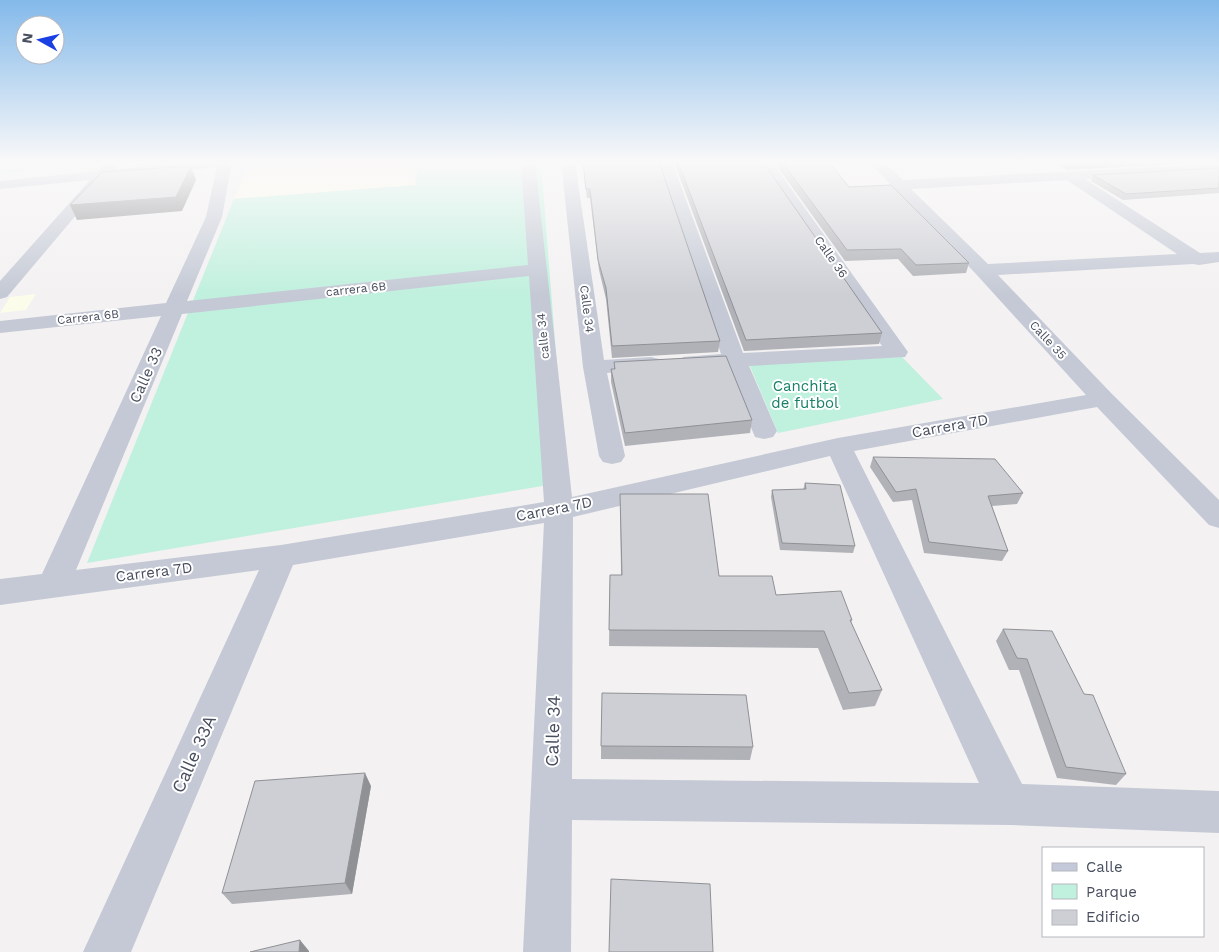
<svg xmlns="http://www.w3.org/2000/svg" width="1219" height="952" font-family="'Work Sans',sans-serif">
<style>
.commercial{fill:#fcfceb}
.green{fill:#c0f0de}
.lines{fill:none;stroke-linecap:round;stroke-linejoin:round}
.street{fill:#c4c9d5;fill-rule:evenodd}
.secondary{fill:#c3c9d9;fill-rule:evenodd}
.wall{fill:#b0b2b7}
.shaded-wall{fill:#909195}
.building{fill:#cdcfd5;stroke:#909195}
.labels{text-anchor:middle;stroke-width:4;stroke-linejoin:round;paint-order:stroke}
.far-street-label{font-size:12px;fill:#484e5e;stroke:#fff}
.street-label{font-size:15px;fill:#484e5e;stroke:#fff}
.park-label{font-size:15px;fill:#188166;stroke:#fff}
.near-street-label{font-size:18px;fill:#484e5e;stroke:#fff}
</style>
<rect width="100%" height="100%" fill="#f3f1f1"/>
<path class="commercial" d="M 347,162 L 410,162 L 416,185 L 234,199 L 247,170 Z
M 36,294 L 26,310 L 0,313 L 10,297 Z"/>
<path class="green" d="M 0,162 L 81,162 L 78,165 L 0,174 Z
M 417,162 L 541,162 L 566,482 L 87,563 L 234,199 L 416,185 Z
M 902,357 L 943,399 L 778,433 L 749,364 Z"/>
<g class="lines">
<path class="street" d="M 110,162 L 117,166 L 115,169 L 7,297 L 0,299 L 0,281 L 105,163 Z
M 218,162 L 232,162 L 222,217 L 187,301 L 528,265 L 521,162 L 535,162 L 572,497 L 838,438 L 1086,395 L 976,274 L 869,162 L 884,162 L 903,180 L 1219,164 L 1219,172 L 1085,179 L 1200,253 L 1219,252 L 1219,262 L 1199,265 L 1193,264 L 998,275 L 1112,394 L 1219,500 L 1219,528 L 1209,525 L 1097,407 L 854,451 L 1022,784 L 1219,791 L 1219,833 L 1010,825 L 572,820 L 571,952 L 523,952 L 544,523 L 293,565 L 131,952 L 83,952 L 259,570 L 0,605 L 0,579 L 42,574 L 161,316 L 0,333 L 0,321 L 166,303 L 206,217 ZM 1067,180 L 1177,254 L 988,264 L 911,189 ZM 529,276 L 544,502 L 281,545 L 76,570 L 182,314 ZM 830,456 L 979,783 L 572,779 L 573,517 Z
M 561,162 L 575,162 L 604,360 L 651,357 L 659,359 L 662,364 L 659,369 L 607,373 L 625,456 L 621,462 L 612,464 L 603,462 L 599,456 L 583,367 Z
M 658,162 L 672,162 L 743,353 L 882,346 L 758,162 L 772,162 L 908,352 L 905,357 L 749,366 L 777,431 L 773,437 L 764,439 L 755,437 L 726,367 L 691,369 L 683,367 L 680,362 L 683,357 L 721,354 Z"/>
<path class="secondary" d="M 189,162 L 237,162 L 230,166 L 0,189 L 0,181 Z"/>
</g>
<path class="wall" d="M 582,162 L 659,162 L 720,341 L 718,352 L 612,358 L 606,299 L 599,270 L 590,198 L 587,198 Z
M 674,162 L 763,162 L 882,333 L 879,344 L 744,351 Z
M 774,162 L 829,162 L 849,187 L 969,263 L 966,273 L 913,276 L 898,259 L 845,261 Z
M 1053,162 L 1219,162 L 1067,170 Z
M 1219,168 L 1219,193 L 1123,200 L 1091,181 L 1093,175 Z
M 614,362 L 752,420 L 750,433 L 625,446 L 611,382 L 611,369 L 614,369 Z
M 873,457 L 1023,493 L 1017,504 L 992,506 L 1008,551 L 1002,561 L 924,553 L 912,500 L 893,502 L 870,467 Z
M 805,483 L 855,546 L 853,553 L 780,550 L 771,497 L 772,490 L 803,490 Z
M 620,494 L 719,576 L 852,620 L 851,623 L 882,690 L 875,706 L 843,710 L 818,648 L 609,646 L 610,575 L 621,575 Z
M 1003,629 L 1084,694 L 1126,774 L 1116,785 L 1057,778 L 1019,670 L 1009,670 L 996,641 Z
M 601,746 L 753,747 L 750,760 L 601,759 Z
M 371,786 L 352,894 L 232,904 L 222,893 Z"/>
<path class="shaded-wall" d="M 191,166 L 196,180 L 182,211 L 77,220 L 70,205 Z
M 365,773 L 371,786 L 352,894 L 345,883 Z
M 300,940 L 309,951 L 309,952 L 299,952 Z"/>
<path class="building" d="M 583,162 L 659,162 L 720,341 L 612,346 L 606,288 L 598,260 L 590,189 L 586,189 Z
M 678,162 L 763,162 L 882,333 L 746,340 Z
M 782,162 L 829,162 L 849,187 L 891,185 L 969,263 L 916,265 L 901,249 L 847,250 Z
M 1065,162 L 1118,162 L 1069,164 Z
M 191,166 L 176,197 L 70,205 L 102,172 Z
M 1219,168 L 1219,188 L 1126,194 L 1093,175 Z
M 726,356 L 752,420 L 625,433 L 611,369 L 615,369 L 614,362 Z
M 873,457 L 995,459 L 1023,493 L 988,496 L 1008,551 L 929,542 L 916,489 L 896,492 Z
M 805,483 L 840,485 L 855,546 L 782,543 L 772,490 L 806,489 Z
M 620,494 L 708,494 L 719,576 L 772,576 L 776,595 L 841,591 L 852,620 L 850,620 L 882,690 L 849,693 L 824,631 L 609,630 L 610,575 L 622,575 Z
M 1003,629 L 1052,631 L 1084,694 L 1093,695 L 1126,774 L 1066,767 L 1027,659 L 1017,658 Z
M 602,693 L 746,695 L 753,747 L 601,746 Z
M 365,773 L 345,883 L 222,893 L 255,781 Z
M 611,879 L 710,884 L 713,952 L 609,952 Z
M 300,940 L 299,952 L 250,952 Z"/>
<linearGradient id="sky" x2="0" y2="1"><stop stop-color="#83b9ea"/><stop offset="0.55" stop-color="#faf9f9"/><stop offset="1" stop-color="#faf9f9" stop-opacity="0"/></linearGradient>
<rect width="1219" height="295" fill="url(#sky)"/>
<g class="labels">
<g class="far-street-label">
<text transform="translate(831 257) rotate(55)" y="4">Calle 36</text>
<text transform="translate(356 289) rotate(-6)" y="4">carrera 6B</text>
<text transform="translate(587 309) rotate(83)" y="4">Calle 34</text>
<text transform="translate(88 317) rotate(-6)" y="4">Carrera 6B</text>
<text transform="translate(543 336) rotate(-95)" y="4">calle 34</text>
<text transform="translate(1048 340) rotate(47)" y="4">Calle 35</text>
</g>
<g class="street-label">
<text transform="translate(146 375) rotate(-66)" y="5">Calle 33</text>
<text transform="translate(950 426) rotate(-10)" y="5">Carrera 7D</text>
<text transform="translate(554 509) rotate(-11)" y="5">Carrera 7D</text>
<text transform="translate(154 572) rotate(-7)" y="5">Carrera 7D</text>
</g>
<g class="park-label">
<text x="805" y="391">Canchita<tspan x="805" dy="17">de futbol</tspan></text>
</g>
<g class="near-street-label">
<text transform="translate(553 731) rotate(-88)" y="6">Calle 34</text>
<text transform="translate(194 754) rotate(-66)" y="6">Calle 33A</text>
</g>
</g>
<rect x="1042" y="847" width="162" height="90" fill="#ffffff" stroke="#b6b8bf"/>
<rect x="1052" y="863" width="25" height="8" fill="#c3c9d9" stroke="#b6b8bf"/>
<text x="1086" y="872" font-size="15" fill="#484e5e">Calle</text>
<rect x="1052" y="884" width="25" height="15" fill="#c0f0de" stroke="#b6b8bf"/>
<text x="1086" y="897" font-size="15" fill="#484e5e">Parque</text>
<rect x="1052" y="910" width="25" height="15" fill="#cdcfd5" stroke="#b6b8bf"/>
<text x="1086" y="922" font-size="15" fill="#484e5e">Edificio</text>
<g transform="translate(40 40) rotate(278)"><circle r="24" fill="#ffffff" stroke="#b6b8bf"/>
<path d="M0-4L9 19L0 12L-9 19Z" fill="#1a40e4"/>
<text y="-8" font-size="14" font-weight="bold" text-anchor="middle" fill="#484e5e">N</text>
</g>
</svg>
